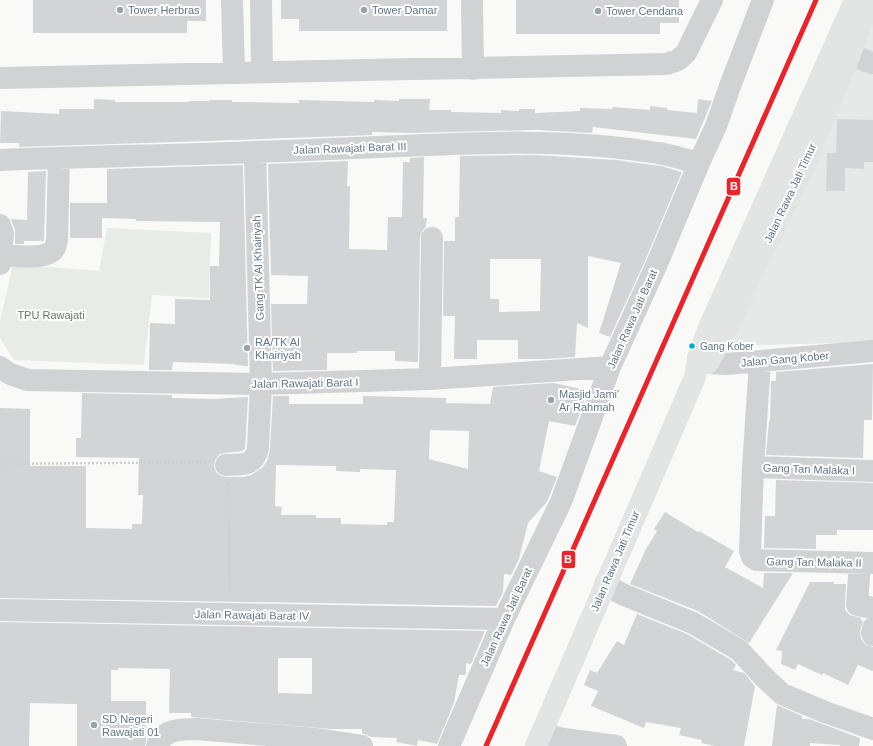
<svg xmlns="http://www.w3.org/2000/svg" width="873" height="746" font-family="Arial,sans-serif">
<style>
.built{fill:#e7e9e9}
.green{fill:#e8ece6}
.building{fill:#d2d4d5;fill-rule:evenodd}
.lines{fill:none;stroke-linecap:round;stroke-linejoin:round}
.path{stroke:#cecfd0;stroke-width:2.5;stroke-dasharray:2 2;stroke-linecap:butt}
.minor{stroke:#d1d2d3;stroke-width:22}
.major{stroke:#e3e4e4;stroke-width:22}
.rail-1-casing{stroke:#fff;stroke-width:8}
.rail-1{stroke:#ec2329;stroke-width:5}
.poi-dot{fill:#97a4ad;stroke:#fff;stroke-width:1.5}
.bus-dot{fill:#00a9ce;stroke:#fff;stroke-width:1.5}
.labels{text-anchor:middle;stroke-width:4;stroke-linejoin:round;paint-order:stroke}
.bus-label{font-size:10px;fill:#627785;stroke:#fff;text-anchor:start}
.poi-label{font-size:11px;fill:#627785;stroke:#fff;text-anchor:start}
.street-label{font-size:11px;fill:#627785;stroke:#fff}
.park-label{font-size:11px;fill:#677b61;stroke:#fff}
.line-badge{stroke:#fff;stroke-width:1.5}
.badge-label{font-size:11px;text-anchor:middle;font-weight:bold;fill:#fff}
</style>
<rect width="100%" height="100%" fill="#f9f9f8"/>
<path class="built" d="M 873,18 L 873,342 L 728,346 Z"/>
<path class="green" d="M 107,228 L 211,233 L 209,298 L 152,295 L 144,365 L 14,360 L 0,338 L 0,321 L 13,264 L 99,271 Z"/>
<path class="building" d="M 33,0 L 206,0 L 206,21 L 187,21 L 187,33 L 33,33 Z
M 281,0 L 447,0 L 447,31 L 299,31 L 299,19 L 281,19 Z
M 516,0 L 679,0 L 679,23 L 660,23 L 660,34 L 516,34 Z
M 94,99 L 115,100 L 115,102 L 189,102 L 189,101 L 210,101 L 210,100 L 232,100 L 232,102 L 299,103 L 299,100 L 374,102 L 374,100 L 399,101 L 399,99 L 430,99 L 429,110 L 451,110 L 451,112 L 501,113 L 501,110 L 519,111 L 519,109 L 535,109 L 535,113 L 580,111 L 580,108 L 612,109 L 613,107 L 650,110 L 650,106 L 667,108 L 667,110 L 697,113 L 698,99 L 712,101 L 696,139 L 593,127 L 592,133 L 536,130 L 410,133 L 372,132 L 372,135 L 207,141 L 19,147 L 19,143 L 0,143 L 1,111 L 59,114 L 59,109 L 94,109 Z
M 837,119 L 873,120 L 873,162 L 864,162 L 864,169 L 845,168 L 845,191 L 826,191 L 827,153 L 836,153 Z
M 536,155 L 616,160 L 661,166 L 682,172 L 645,261 L 610,337 L 599,333 L 621,263 L 588,256 L 588,328 L 577,323 L 575,357 L 545,359 L 518,359 L 518,340 L 477,340 L 477,359 L 454,359 L 455,316 L 443,316 L 444,241 L 455,241 L 455,217 L 459,217 L 460,156 ZM 490,259 L 541,259 L 540,311 L 499,312 L 499,299 L 490,299 Z
M 424,157 L 423,218 L 427,218 L 426,227 L 422,231 L 420,238 L 418,362 L 395,361 L 395,351 L 357,351 L 357,353 L 327,353 L 327,370 L 273,371 L 271,304 L 307,304 L 308,276 L 271,275 L 268,164 L 348,161 L 347,186 L 350,186 L 349,249 L 387,250 L 388,217 L 402,217 L 403,162 L 410,162 L 410,158 Z
M 243,165 L 248,366 L 235,365 L 235,364 L 173,362 L 172,370 L 149,370 L 150,323 L 175,324 L 175,299 L 210,300 L 210,266 L 219,266 L 220,222 L 136,221 L 136,219 L 102,218 L 102,238 L 70,238 L 70,203 L 107,203 L 107,169 Z
M 46,171 L 44,241 L 24,241 L 24,244 L 15,244 L 15,230 L 11,219 L 27,220 L 28,172 Z
M 873,364 L 872,420 L 864,420 L 863,458 L 766,455 L 769,421 L 770,421 L 771,381 L 776,381 L 776,372 Z
M 553,383 L 586,390 L 583,405 L 575,426 L 549,421 L 539,471 L 557,477 L 547,502 L 528,523 L 519,559 L 511,575 L 504,574 L 503,592 L 496,606 L 0,598 L 0,408 L 30,409 L 30,466 L 86,466 L 86,528 L 132,529 L 132,524 L 142,524 L 143,495 L 138,495 L 139,458 L 76,457 L 76,438 L 81,438 L 82,393 L 172,395 L 172,398 L 213,399 L 248,397 L 245,449 L 242,451 L 225,453 L 220,454 L 215,460 L 214,466 L 216,472 L 221,476 L 227,477 L 243,477 L 251,475 L 262,468 L 267,461 L 270,449 L 273,396 L 289,396 L 289,404 L 363,404 L 363,396 L 446,398 L 446,403 L 490,404 L 493,387 ZM 430,430 L 469,431 L 468,469 L 429,459 ZM 276,465 L 336,466 L 336,471 L 360,472 L 360,469 L 396,470 L 394,522 L 387,522 L 387,525 L 341,524 L 341,518 L 316,518 L 316,515 L 281,515 L 282,507 L 275,506 Z
M 776,480 L 873,483 L 873,530 L 837,530 L 837,535 L 816,535 L 816,549 L 764,548 L 765,516 L 775,516 Z
M 665,512 L 698,532 L 699,531 L 734,551 L 725,567 L 763,588 L 764,573 L 793,573 L 749,643 L 698,611 L 630,584 L 646,549 L 657,531 L 654,529 Z
M 810,582 L 834,582 L 834,584 L 846,584 L 845,604 L 845,610 L 850,615 L 861,618 L 861,620 L 863,621 L 860,631 L 861,639 L 866,645 L 873,647 L 873,671 L 858,665 L 848,685 L 823,673 L 822,675 L 798,664 L 795,670 L 781,664 L 782,651 L 776,650 Z
M 637,614 L 687,634 L 731,660 L 736,665 L 733,670 L 744,673 L 755,686 L 744,746 L 715,746 L 701,743 L 702,740 L 679,735 L 681,728 L 646,722 L 644,728 L 591,706 L 598,691 L 584,685 L 590,670 L 597,673 L 617,641 L 624,645 Z
M 0,622 L 485,631 L 471,664 L 466,663 L 466,675 L 459,675 L 454,703 L 437,744 L 418,740 L 417,746 L 396,742 L 397,738 L 371,737 L 362,733 L 362,729 L 331,729 L 191,717 L 191,713 L 169,713 L 170,669 L 118,668 L 118,670 L 111,670 L 111,701 L 146,701 L 146,740 L 145,746 L 77,746 L 77,704 L 30,703 L 29,746 L 0,746 ZM 278,658 L 312,658 L 312,694 L 278,693 Z
M 777,705 L 802,716 L 802,719 L 809,719 L 860,738 L 859,746 L 840,746 L 840,745 L 810,743 L 810,746 L 772,746 Z"/>
<g class="lines">
<path class="path" d="M 0,464 L 207,462
M 228,484 L 230,593"/>
<path class="minor" d="M 232,0 L 234,72
M 261,0 L 262,72
M 472,0 L 473,69
M 834,50 L 850,54 L 869,62 L 873,63
M 0,78 C 222,72 444,69 666,64 L 678,60 L 686,53 L 712,0
M 0,160 C 110,156 221,154 331,149 C 440,145 550,135 658,153 C 672,155 685,160 699,163
M 0,225 L 3,234 L 0,264
M 2,255 C 14,256 47,260 54,249 C 56,247 56,243 57,240 L 59,158
M 698,358 L 709,363 L 727,364 L 873,351
M 760,362 L 753,467 L 873,471
M 0,367 L 10,374 L 28,380 L 261,384 L 430,379 L 610,367
M 430,379 L 432,238
M 226,465 C 241,464 254,467 258,448 L 261,384 L 255,152
M 753,467 L 750,551 L 752,557 L 757,560 L 873,563
M 860,563 L 857,605 L 873,608
M 605,584 L 622,594 L 693,623 L 739,650 L 764,677 L 782,694 L 825,712 L 873,729
M 0,610 L 504,619
M 873,628 L 872,633 L 873,635
M 541,734 L 564,739 L 616,746
M 157,746 C 163,729 181,729 196,729 L 315,739 L 362,746
M 449,746 L 504,619 L 561,502 L 610,367 L 656,266 L 699,163 L 716,126 L 730,86 L 763,0"/>
<path class="major" d="M 708,363 L 723,335 L 803,169 L 850,54 L 870,1
M 536,746 L 695,377 L 698,358 L 708,330 L 855,0"/>
<defs>
<path id="rail-1" d="M 486,746 L 816,0"/>
</defs>
<use href="#rail-1" class="rail-1-casing"/>
<use href="#rail-1" class="rail-1"/>
</g>
<g class="poi-dot">
<circle cx="120" cy="10" r="4"/>
<circle cx="364" cy="10" r="4"/>
<circle cx="598" cy="11" r="4"/>
<circle cx="247" cy="348" r="4"/>
<circle cx="551" cy="400" r="4"/>
<circle cx="94" cy="725" r="4"/>
</g>
<circle class="bus-dot" cx="692" cy="346" r="3.5"/>
<g class="labels">
<g class="bus-label">
<text x="700" y="350">Gang Kober</text>
</g>
<g class="poi-label">
<text x="128" y="14">Tower Herbras</text>
<text x="372" y="14">Tower Damar</text>
<text x="606" y="15">Tower Cendana</text>
<text x="255" y="346">RA/TK Al<tspan x="255" dy="13">Khairiyah</tspan></text>
<text x="559" y="398">Masjid Jami'<tspan x="559" dy="13">Ar Rahmah</tspan></text>
<text x="102" y="723">SD Negeri<tspan x="102" dy="13">Rawajati 01</tspan></text>
</g>
<g class="street-label">
<text transform="translate(350 148) rotate(-2)" y="4">Jalan Rawajati Barat III</text>
<text transform="translate(790 193) rotate(-65)" y="4">Jalan Rawa Jati Timur</text>
<text transform="translate(258 268) rotate(-92)" y="4">Gang TK Al Khairiyah</text>
<text transform="translate(632 319) rotate(-66)" y="4">Jalan Rawa Jati Barat</text>
<text transform="translate(785 359) rotate(-5)" y="4">Jalan Gang Kober</text>
<text transform="translate(305 383) rotate(-1)" y="4">Jalan Rawajati Barat I</text>
<text transform="translate(809 469) rotate(2)" y="4">Gang Tan Malaka I</text>
<text transform="translate(615 561) rotate(-67)" y="4">Jalan Rawa Jati Timur</text>
<text transform="translate(814 562) rotate(1)" y="4">Gang Tan Malaka II</text>
<text transform="translate(252 615) rotate(1)" y="4">Jalan Rawajati Barat IV</text>
<text transform="translate(506 617) rotate(-65)" y="4">Jalan Rawa Jati Barat</text>
</g>
<g class="park-label">
<text x="51" y="319">TPU Rawajati</text>
</g>
</g>
<g class="line-badge">
<rect x="726" y="177" width="15" height="19" rx="4" fill="#ec2329"/>
<rect x="561" y="550" width="15" height="19" rx="4" fill="#ec2329"/>
</g>
<g class="badge-label">
<text x="734" y="190">B</text>
<text x="568" y="563">B</text>
</g>
</svg>
